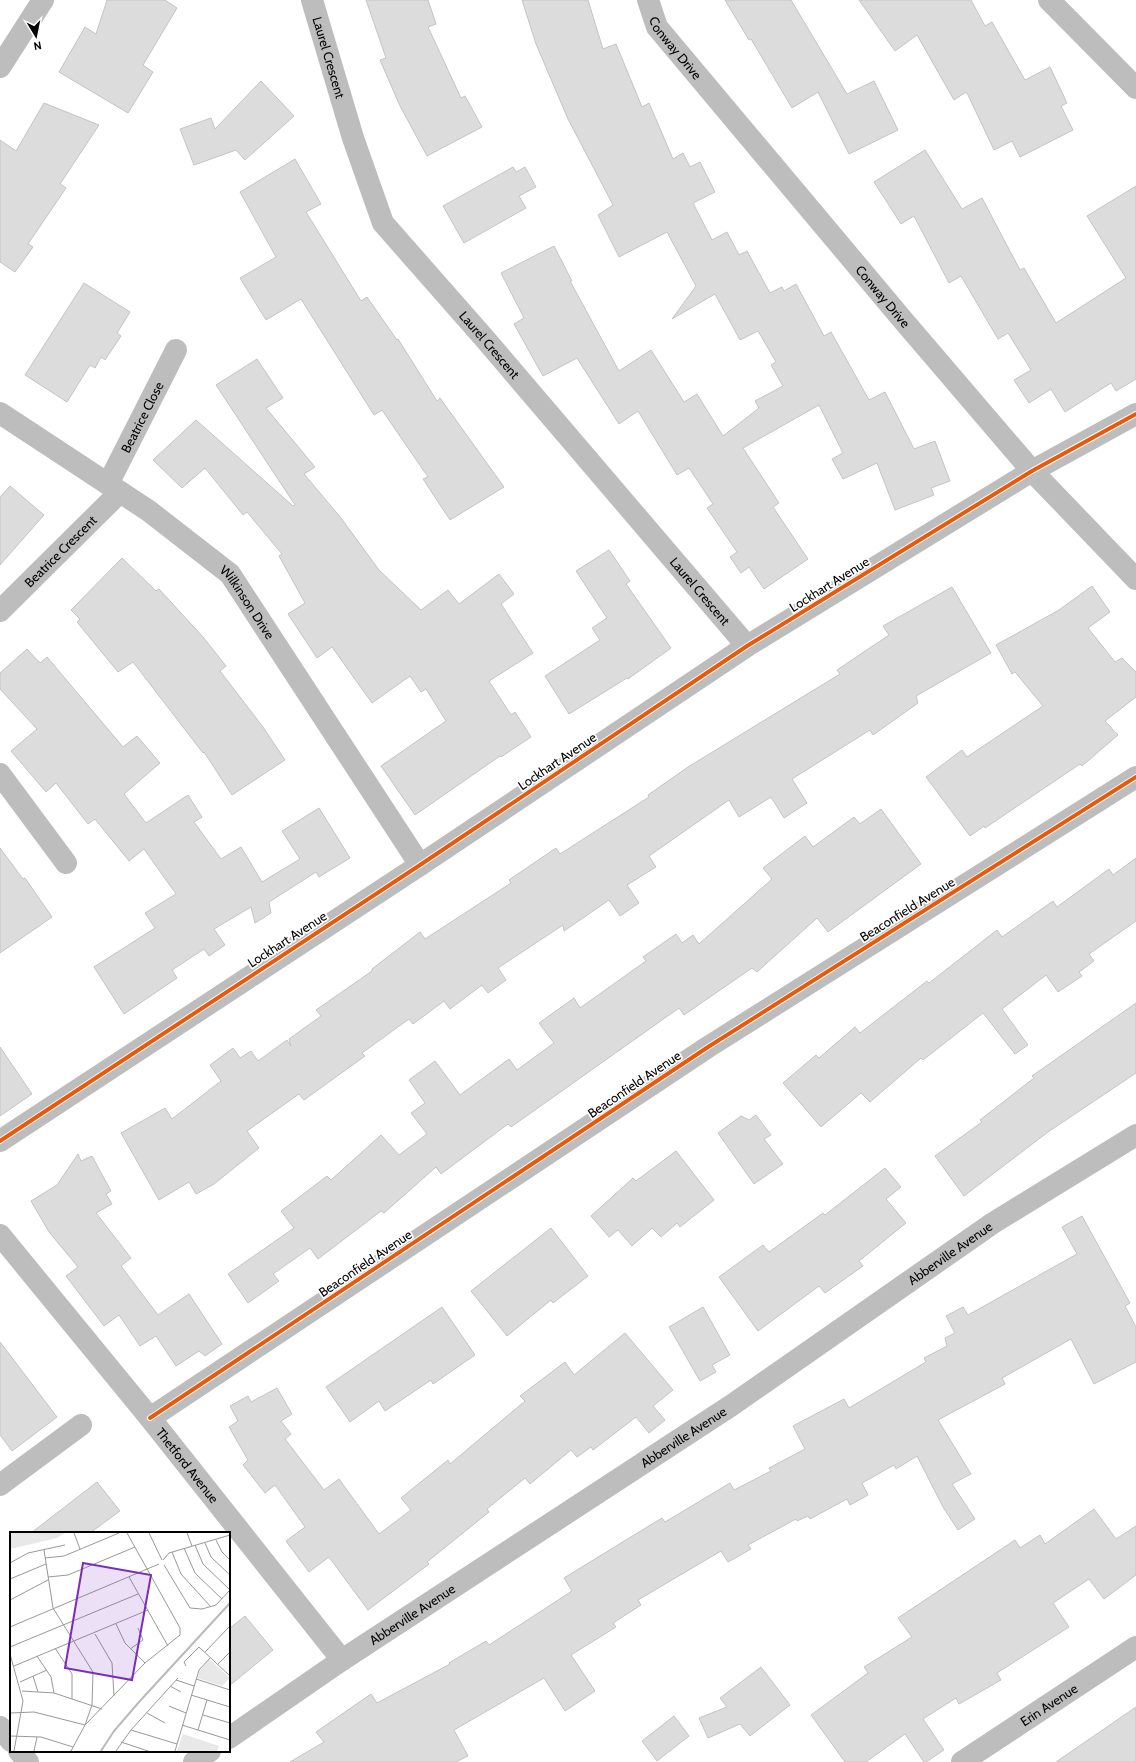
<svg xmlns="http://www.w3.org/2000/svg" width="1136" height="1762" font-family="Cabin,sans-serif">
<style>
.building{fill:#dcdcdc;stroke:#c4c4c4}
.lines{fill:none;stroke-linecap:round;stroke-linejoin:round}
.minor{stroke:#bdbdbd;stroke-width:22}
.cycleway-casing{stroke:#fff;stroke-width:6}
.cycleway{stroke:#e8590c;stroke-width:4}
.labels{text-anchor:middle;stroke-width:3.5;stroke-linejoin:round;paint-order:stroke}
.street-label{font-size:13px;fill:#000;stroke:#fff}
.inset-river{fill:none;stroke:#bababa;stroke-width:2}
.inset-road{fill:none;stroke:#999;stroke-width:1}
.view{fill:#7b2cbf;fill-opacity:0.15;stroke:#7b2cbf;stroke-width:2}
.inset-edge{fill:none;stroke:#000;stroke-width:2}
</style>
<rect width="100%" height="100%" fill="#fff"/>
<path class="building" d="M 107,0 L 165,0 L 177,8 L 143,65 L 153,72 L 128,113 L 59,72 L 85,27 L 96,34 Z
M 366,0 L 428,0 L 436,24 L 428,27 L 461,98 L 465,96 L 482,127 L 427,156 L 400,106 L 380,60 L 386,58 Z
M 522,0 L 588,0 L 603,49 L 616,44 L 642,107 L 649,103 L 673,159 L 683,153 L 690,167 L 700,162 L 715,192 L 693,203 L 712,240 L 727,232 L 739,255 L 747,251 L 770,293 L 782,287 L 784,291 L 796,284 L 824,336 L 831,332 L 869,400 L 885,392 L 914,449 L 935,441 L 950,481 L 931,488 L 934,495 L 895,510 L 877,463 L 843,479 L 832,459 L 843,453 L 819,405 L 743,448 L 779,503 L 773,507 L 808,559 L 764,589 L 749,567 L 741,573 L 730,557 L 737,552 L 707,508 L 713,504 L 689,468 L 677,475 L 638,411 L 619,424 L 577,358 L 543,376 L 514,324 L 524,318 L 501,273 L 554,246 L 572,281 L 570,281 L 619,371 L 651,350 L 684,402 L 697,394 L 723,436 L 759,408 L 755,401 L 783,386 L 771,365 L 776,362 L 758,331 L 740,340 L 715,294 L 672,319 L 696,286 L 667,232 L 619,257 L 598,215 L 613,205 L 568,119 L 536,44 Z
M 725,0 L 791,0 L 847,94 L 874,81 L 898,130 L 849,154 L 818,92 L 792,108 L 751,39 L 749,40 Z
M 859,0 L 971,0 L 985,26 L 992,22 L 1025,80 L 1050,67 L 1067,103 L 1061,106 L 1073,130 L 1020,157 L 1012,141 L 994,150 L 968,95 L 966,92 L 954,100 L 917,35 L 895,51 Z
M 261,81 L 294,116 L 245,160 L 236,150 L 194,165 L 180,129 L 211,118 L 215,129 Z
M 44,103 L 99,125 L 60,184 L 66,188 L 28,244 L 33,247 L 15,272 L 0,262 L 0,140 L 16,151 Z
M 925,150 L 962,209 L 982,198 L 1020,270 L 1024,268 L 1056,323 L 1126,278 L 1087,216 L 1136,186 L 1136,379 L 1116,391 L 1111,383 L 1065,412 L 1051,389 L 1029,403 L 1014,380 L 1031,370 L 1008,333 L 998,339 L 961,276 L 949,283 L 914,216 L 901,224 L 874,182 Z
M 295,159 L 321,204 L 306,212 L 361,301 L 367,297 L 397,340 L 398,339 L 437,401 L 440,398 L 504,487 L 450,520 L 423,479 L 428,477 L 382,410 L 374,415 L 301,299 L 266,320 L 240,278 L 276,257 L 240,192 Z
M 513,167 L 516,172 L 525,167 L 536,187 L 519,196 L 526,208 L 464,243 L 443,206 Z
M 84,283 L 130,312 L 117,333 L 121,336 L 105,360 L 101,357 L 95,368 L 90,365 L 67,402 L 25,375 Z
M 257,359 L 283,398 L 266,408 L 315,467 L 304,474 L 341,518 L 379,570 L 421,610 L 448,590 L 459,604 L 499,574 L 514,594 L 501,604 L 533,653 L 489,681 L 511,715 L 515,712 L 531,737 L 501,757 L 500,756 L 415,815 L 381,766 L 446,721 L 426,689 L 421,692 L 410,676 L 372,703 L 332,647 L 317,658 L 288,614 L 305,603 L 279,556 L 282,554 L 247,512 L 243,515 L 205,468 L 182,488 L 153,460 L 196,420 L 293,506 L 295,505 L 216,385 Z
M 10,486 L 44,515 L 0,565 L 0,497 Z
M 609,550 L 630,581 L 626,584 L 671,648 L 628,679 L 627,678 L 569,714 L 545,676 L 600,640 L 592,628 L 607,618 L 576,571 Z
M 122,558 L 156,591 L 159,589 L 203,637 L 226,666 L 220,671 L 263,727 L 285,760 L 232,795 L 204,752 L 203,753 L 133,662 L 118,672 L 77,622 L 80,619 L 71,610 Z
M 1092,586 L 1110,612 L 1088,628 L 1115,662 L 1122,658 L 1136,672 L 1136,697 L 1105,721 L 1118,735 L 1082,766 L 1080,764 L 985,828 L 984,826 L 970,836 L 926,777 L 962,750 L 967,757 L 1043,706 L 1015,672 L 1012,674 L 996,645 L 1059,610 Z
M 952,587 L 991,653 L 916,696 L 918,703 L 873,735 L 870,730 L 792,779 L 807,803 L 784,818 L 771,797 L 739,817 L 729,800 L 649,856 L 656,867 L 627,885 L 639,903 L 620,916 L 609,900 L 564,931 L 563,925 L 498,968 L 506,980 L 488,993 L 482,985 L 450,1009 L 444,1001 L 413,1024 L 409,1019 L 362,1053 L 365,1056 L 304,1100 L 299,1094 L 247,1131 L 259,1148 L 214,1184 L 196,1194 L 189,1182 L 159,1200 L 121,1133 L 165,1108 L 172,1119 L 221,1081 L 210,1065 L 233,1048 L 240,1058 L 251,1051 L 258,1061 L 287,1040 L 291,1046 L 289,1039 L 321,1016 L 316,1010 L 372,971 L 372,969 L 420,932 L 425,939 L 511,883 L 509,880 L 556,848 L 560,854 L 649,797 L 648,795 L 688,767 L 840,674 L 837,670 L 889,635 L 883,626 Z
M 27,649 L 40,663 L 47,657 L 123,747 L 137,736 L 160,763 L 124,794 L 146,823 L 188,795 L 202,817 L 194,822 L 221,859 L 241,847 L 262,882 L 300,859 L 282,831 L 319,808 L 350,858 L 319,877 L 316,872 L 269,902 L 271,913 L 255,923 L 251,907 L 214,929 L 225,945 L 209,956 L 204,949 L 172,970 L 177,978 L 124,1014 L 94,967 L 155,928 L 145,913 L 176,894 L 144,849 L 129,861 L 95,819 L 88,824 L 56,783 L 46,792 L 11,751 L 37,729 L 0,689 L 0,673 Z
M 881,809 L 921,864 L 828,932 L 817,918 L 757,972 L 752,968 L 684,1015 L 679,1008 L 511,1127 L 508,1124 L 441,1174 L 436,1167 L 384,1213 L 381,1211 L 318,1259 L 310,1248 L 273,1274 L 279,1281 L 248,1303 L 228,1274 L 294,1228 L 281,1211 L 327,1176 L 331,1180 L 381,1135 L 399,1155 L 427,1134 L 411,1113 L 425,1103 L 409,1080 L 435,1061 L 460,1095 L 509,1059 L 517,1070 L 554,1043 L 539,1023 L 574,998 L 580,1008 L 646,961 L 643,957 L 676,934 L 682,943 L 693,935 L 699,944 L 772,879 L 763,868 L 805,836 L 813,847 L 854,817 L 860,824 Z
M 0,848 L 23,879 L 25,878 L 52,917 L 0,953 Z
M 1136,858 L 1136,921 L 1089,954 L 1094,961 L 1079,972 L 1082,976 L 1058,992 L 1046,975 L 1002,1009 L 1028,1045 L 1015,1054 L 983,1013 L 923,1060 L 921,1058 L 870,1102 L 861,1093 L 821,1127 L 783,1083 L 816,1055 L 819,1058 L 855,1027 L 860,1033 L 927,981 L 929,983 L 997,930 L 1002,937 L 1053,901 L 1057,907 L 1109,869 L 1113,875 Z
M 1136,1003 L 1136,1073 L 1048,1132 L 964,1196 L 935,1156 L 982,1122 L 980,1120 L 1034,1078 L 1032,1076 Z
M 0,1047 L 32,1094 L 0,1116 Z
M 756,1115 L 771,1135 L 764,1139 L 783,1164 L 754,1184 L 718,1133 L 741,1116 L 749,1120 Z
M 676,1151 L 714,1200 L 680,1227 L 677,1223 L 661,1237 L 652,1228 L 632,1246 L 618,1230 L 609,1237 L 591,1216 L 633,1178 L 636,1181 Z
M 78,1154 L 81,1161 L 92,1156 L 111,1191 L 106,1194 L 112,1204 L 96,1213 L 131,1258 L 121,1266 L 158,1315 L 189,1294 L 222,1344 L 205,1356 L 199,1351 L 176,1366 L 156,1336 L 140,1346 L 119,1315 L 104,1326 L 66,1276 L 78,1267 L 49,1232 L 31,1201 L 57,1185 Z
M 885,1168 L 901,1187 L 886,1199 L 906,1223 L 859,1261 L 863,1266 L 825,1293 L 819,1286 L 758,1331 L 719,1277 L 763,1245 L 769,1252 L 823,1213 L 825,1215 Z
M 1082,1216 L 1130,1303 L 1125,1306 L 1136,1327 L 1136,1362 L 1094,1384 L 1071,1339 L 1002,1378 L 1005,1384 L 938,1420 L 971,1474 L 952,1484 L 975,1519 L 958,1530 L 943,1507 L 917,1456 L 896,1469 L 894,1465 L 862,1483 L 868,1495 L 850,1505 L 847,1499 L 810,1519 L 808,1516 L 797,1521 L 796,1519 L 748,1545 L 751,1549 L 728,1562 L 721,1551 L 638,1600 L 641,1605 L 613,1623 L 616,1627 L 571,1655 L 595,1691 L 565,1711 L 544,1678 L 454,1730 L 468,1756 L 456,1762 L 290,1762 L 324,1742 L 316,1732 L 371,1694 L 377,1703 L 450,1664 L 449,1663 L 486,1641 L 489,1645 L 572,1591 L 564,1578 L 621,1543 L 662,1518 L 665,1522 L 730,1483 L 734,1490 L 771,1471 L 769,1468 L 805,1449 L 793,1426 L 844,1399 L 849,1408 L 926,1362 L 924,1358 L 947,1346 L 945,1338 L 955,1333 L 946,1316 L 963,1307 L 968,1315 L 1077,1254 L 1062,1227 Z
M 551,1228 L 588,1276 L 553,1303 L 551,1300 L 507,1336 L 471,1291 Z
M 442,1307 L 475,1355 L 433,1384 L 431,1380 L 385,1411 L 379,1401 L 350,1422 L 326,1387 Z
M 703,1307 L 730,1355 L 712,1365 L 716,1372 L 700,1381 L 669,1327 Z
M 625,1333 L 673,1390 L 653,1406 L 665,1420 L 649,1433 L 636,1417 L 593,1450 L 591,1447 L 577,1457 L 571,1450 L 530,1484 L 525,1478 L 487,1509 L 489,1512 L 427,1562 L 429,1564 L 368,1610 L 329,1557 L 309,1572 L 286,1541 L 305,1527 L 275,1485 L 265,1493 L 243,1465 L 248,1460 L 229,1427 L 238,1421 L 230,1406 L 248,1396 L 251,1402 L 277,1388 L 292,1414 L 281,1421 L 291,1434 L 285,1439 L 324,1490 L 339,1479 L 379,1534 L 411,1510 L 401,1498 L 448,1460 L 450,1464 L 525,1401 L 520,1396 L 565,1362 L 574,1375 Z
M 0,1342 L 57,1417 L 12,1451 L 0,1435 Z
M 97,1482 L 120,1511 L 90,1533 L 31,1533 Z
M 1094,1509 L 1116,1539 L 1136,1526 L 1136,1575 L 1104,1599 L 1089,1579 L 1053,1603 L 1069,1627 L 997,1673 L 1001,1680 L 959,1704 L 956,1698 L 923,1719 L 944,1750 L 926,1762 L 924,1762 L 905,1734 L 866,1762 L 845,1762 L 811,1715 L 868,1673 L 864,1667 L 912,1637 L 898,1618 L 1015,1540 L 1020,1548 L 1040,1535 L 1045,1544 Z
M 245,1616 L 273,1650 L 229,1686 L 229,1629 Z
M 761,1667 L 790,1705 L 750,1736 L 740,1724 L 708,1738 L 699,1718 L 727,1707 L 720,1698 Z
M 1136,1707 L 1136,1762 L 1056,1762 Z
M 674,1716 L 689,1736 L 657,1761 L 642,1741 Z"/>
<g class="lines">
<g class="minor">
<path id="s1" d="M 312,0 L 353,138 L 383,223 L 485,339 L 747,646"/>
<path id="s2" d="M 648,0 L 657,27 L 902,319 L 1032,471 L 1136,579"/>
<path d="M 1049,0 L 1136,88"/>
<path d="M 0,67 L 43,0"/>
<path id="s3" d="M 0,413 L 149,511 L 230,574 L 420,865"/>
<path id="s4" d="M 108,484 L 176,350"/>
<path id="s5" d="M 0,611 L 120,492"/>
<path d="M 0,774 L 66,863"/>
<path d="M 0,1141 L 420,865 L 747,646 L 1032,471 L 1136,414"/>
<path id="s6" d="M 0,1235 L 150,1418 L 342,1660"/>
<path d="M 150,1418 L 708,1047 L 1136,777"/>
<path d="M 0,1485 L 81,1425"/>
<path d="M 0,1727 L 11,1741"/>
<path id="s7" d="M 229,1738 L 342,1660 L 732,1405 L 993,1223 L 1136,1135"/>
<path d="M 19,1751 L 28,1762"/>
<path d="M 194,1762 L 210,1751"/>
<path id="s8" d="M 962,1762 L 1136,1647"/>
</g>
<defs>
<path id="cycleway" d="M 0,1141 L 420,865 L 747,646 L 1032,471 L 1136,414
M 150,1418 L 708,1047 L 1136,777"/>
</defs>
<use href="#cycleway" class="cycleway-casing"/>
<use href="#cycleway" class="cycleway"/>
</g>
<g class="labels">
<g class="street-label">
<text dy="5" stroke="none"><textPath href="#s2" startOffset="56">Conway Drive</textPath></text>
<text dy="5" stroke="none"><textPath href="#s1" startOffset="60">Laurel Crescent</textPath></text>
<text dy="5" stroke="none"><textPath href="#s2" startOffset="380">Conway Drive</textPath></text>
<text dy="5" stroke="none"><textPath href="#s1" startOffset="396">Laurel Crescent</textPath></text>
<text dy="5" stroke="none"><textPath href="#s4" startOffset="75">Beatrice Close</textPath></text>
<text dy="5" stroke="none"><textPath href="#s5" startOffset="85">Beatrice Crescent</textPath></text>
<text transform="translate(829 584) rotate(-32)" y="5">Lockhart Avenue</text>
<text dy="5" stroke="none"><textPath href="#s1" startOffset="720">Laurel Crescent</textPath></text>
<text dy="5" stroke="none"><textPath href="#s3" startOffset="314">Wilkinson Drive</textPath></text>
<text transform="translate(557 761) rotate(-34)" y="5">Lockhart Avenue</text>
<text transform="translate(907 909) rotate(-32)" y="5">Beaconfield Avenue</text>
<text transform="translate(287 939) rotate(-33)" y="5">Lockhart Avenue</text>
<text transform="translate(634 1084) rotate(-34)" y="5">Beaconfield Avenue</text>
<text dy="5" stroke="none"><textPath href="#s7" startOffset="869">Abberville Avenue</textPath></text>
<text transform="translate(365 1263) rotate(-34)" y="5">Beaconfield Avenue</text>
<text dy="5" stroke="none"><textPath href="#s7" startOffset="545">Abberville Avenue</textPath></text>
<text dy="5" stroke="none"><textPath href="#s6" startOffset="297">Thetford Avenue</textPath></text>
<text dy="5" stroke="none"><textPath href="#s7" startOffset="221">Abberville Avenue</textPath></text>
<text dy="5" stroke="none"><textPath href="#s8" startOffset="104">Erin Avenue</textPath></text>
</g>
</g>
<g transform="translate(10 1532)">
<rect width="220" height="220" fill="#fff"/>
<path d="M 173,202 L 209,214 L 207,219 L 167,219 Z" fill="#e8e8e8"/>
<path d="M 0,1 L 55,1 L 47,6 L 0,17 Z" fill="#e8e8e8"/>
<path d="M 199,127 L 220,146 L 212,154 L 187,146 L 190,138 Z" fill="#e8e8e8"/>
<path class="inset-river" d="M 91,219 L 104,199 L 129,170 L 220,71"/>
<path class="inset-road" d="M 64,1 L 70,17M 139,1 L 152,28M 177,1 L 182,14M 206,8 L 212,20 L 220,28M 195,11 L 201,25 L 220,43M 185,13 L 193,32 L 220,58M 174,16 L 185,41 L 212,67M 34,18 L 43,76 L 83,140 L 82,173 L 75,193M 162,20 L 171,42 L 201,75M 35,26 L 54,24 L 109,1M 153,28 L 159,21 L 220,3M 0,31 L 18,21 L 55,13M 154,33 L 180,76 L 192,77 L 206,73 L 220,58M 38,45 L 58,43 L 125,15M 119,45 L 158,114M 0,47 L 36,32M 0,68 L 38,48M 106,92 L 115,111 L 135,131M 0,95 L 149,32M 85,102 L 102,131 L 104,164M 0,115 L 128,62M 45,116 L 62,142 L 62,167M 120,117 L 133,108 L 128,96M 195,120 L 220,94M 0,122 L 13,169 L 4,219M 27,124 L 41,145 L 44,161M 207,133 L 220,120M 4,134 L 138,78M 176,134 L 174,130 L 189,115 L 220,144M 23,144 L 28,160M 186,147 L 220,158M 166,148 L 184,154M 10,150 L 37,138M 160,154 L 171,160M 12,159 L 44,161 L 92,177M 181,163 L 220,175M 159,174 L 176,181M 0,181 L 24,180 L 75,193M 137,181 L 155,191M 193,183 L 220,191M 172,193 L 220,208M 121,198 L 167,212M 188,198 L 197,168M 0,204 L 31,205 L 63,215M 111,210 L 138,219M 24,219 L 27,205M 61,219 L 75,193 L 135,131 L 170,103 L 170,96 L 117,1M 106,219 L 121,198 L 168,146M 165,219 L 189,138 L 200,126"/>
<path class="view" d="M 73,31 L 141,43 L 122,148 L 55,136 Z"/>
<rect width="220" height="220" class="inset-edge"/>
</g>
<g transform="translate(36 36) rotate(170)" stroke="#ffffff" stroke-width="3" paint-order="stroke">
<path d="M0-3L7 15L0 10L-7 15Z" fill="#000000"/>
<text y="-6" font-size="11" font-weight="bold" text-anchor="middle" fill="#000000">N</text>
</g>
</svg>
